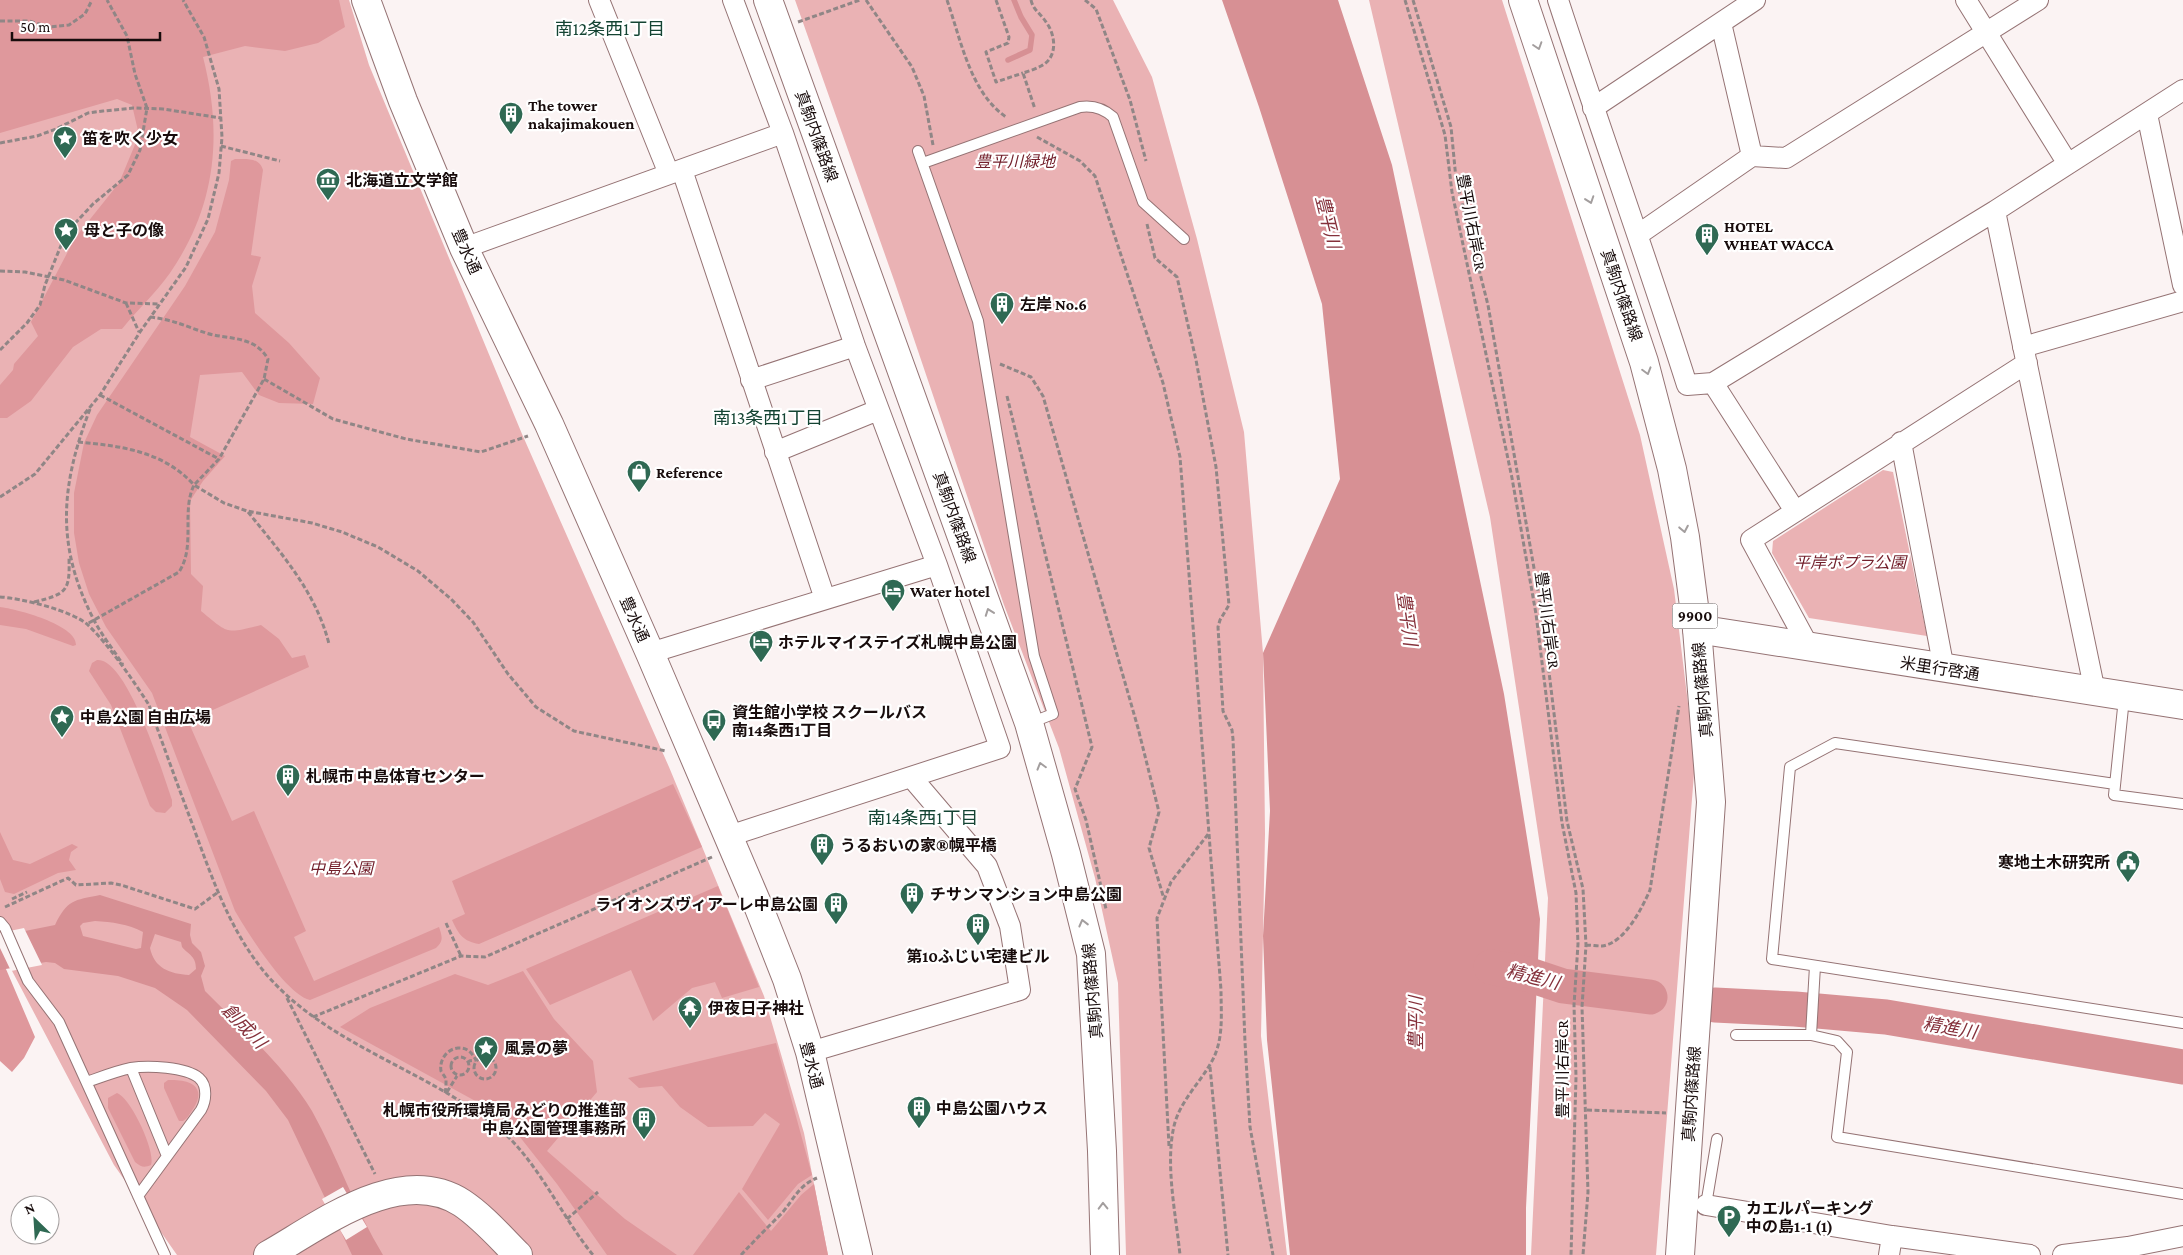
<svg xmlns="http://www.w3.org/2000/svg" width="2183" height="1255" font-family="'Crimson Pro','Noto Sans JP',serif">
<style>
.green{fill:#eab2b4}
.forest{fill:#df989c}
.water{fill:#d79094;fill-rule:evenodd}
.pier{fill:#fbf3f3}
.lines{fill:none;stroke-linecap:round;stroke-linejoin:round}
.stream{stroke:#d79094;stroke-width:5.5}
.river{stroke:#d79094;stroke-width:35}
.lane-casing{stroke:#957374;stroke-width:12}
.street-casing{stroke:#957374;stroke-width:22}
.secondary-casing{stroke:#957374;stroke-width:30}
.primary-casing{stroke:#957374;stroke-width:30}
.path{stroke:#908686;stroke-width:3;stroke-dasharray:5 2.5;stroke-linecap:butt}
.lane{stroke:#fff;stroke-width:10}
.street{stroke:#fff;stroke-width:20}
.secondary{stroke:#fff;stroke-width:28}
.primary{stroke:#fff;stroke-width:28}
.oneway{stroke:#a39e9e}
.labels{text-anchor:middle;stroke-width:4.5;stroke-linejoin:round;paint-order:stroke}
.shield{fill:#fff;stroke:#5d5555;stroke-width:1}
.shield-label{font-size:15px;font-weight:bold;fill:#180c0c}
.poi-label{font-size:16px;font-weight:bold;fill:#180c0c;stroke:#fff;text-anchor:start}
.street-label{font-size:16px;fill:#180c0c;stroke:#fff}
.park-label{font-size:16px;font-style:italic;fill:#73202c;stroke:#fff}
.neighbourhood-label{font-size:18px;fill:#144433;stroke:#fff}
.water-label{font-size:18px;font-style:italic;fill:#85313b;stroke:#fff}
</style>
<rect width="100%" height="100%" fill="#fbf3f3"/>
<path class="green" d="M 0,0 L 349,0 L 369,65 L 522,434 L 669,767 L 764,996 L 804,1133 L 828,1255 L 177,1255 L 114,1165 L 0,948 Z
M 795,0 L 1113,0 L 1152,77 L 1197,239 L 1244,432 L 1263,653 L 1265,834 L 1261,1036 L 1287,1255 L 1126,1255 L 1118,983 L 1095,878 L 1059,748 L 1004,605 L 895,283 Z
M 1369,0 L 1502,0 L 1640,435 L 1674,589 L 1695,761 L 1656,1255 L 1531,1255 L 1548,898 L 1490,517 Z
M 1883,470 L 1893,472 L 1927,636 L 1809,618 L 1772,553 L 1773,541 Z"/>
<path class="forest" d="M 0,0 L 339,0 L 345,27 L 318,43 L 285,51 L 245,46 L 203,57 C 223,135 216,206 170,273 C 156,293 137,310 122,329 L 101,329 L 73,347 L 31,401 L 7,418 L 0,418 L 0,385 L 13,370 L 14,364 L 38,336 L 31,322 L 75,238 L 119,183 L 139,135 L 132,105 L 117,99 L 0,133 Z
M 235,159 C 246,159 259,157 263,170 L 251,255 L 261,257 L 252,286 L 255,313 L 289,343 L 320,378 L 313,404 L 279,403 L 259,395 L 242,372 L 200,375 L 190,437 L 225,456 L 203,481 L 190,501 L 191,574 L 203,586 L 201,611 C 229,634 225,634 261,625 L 279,639 L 292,658 L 305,655 L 309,667 L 188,721 L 232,821 L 254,811 L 306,931 L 294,937 L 314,981 L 439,927 C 442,936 444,941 436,948 L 310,1000 C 286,994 248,933 235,911 L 152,693 L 106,627 L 89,594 L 79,563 L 74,533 L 74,493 L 84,443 L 97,415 L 185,286 L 215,232 L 229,180 L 231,161 Z
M 0,607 C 17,609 77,625 76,645 L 73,646 L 26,629 L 0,625 Z
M 97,660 C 127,657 163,774 172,800 L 172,806 L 165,813 L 156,812 L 150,806 L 111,705 L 89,671 L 92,663 Z
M 673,784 L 702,847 L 479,944 C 463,941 459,935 452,920 L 465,914 L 452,881 Z
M 0,832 L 13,860 L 30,864 L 72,844 L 78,847 L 71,852 L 69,860 L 76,870 L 58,873 L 14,894 L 5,892 L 0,879 Z
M 718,886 L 759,987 L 722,998 L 715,982 L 692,988 L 653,1021 L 631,970 L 550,1005 L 526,969 Z
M 0,955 L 35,1037 L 24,1058 L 12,1072 L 0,1061 Z
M 523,971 L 554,1019 L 593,1061 L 597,1092 L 547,1151 L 625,1219 L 677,1255 L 607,1255 L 557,1184 L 516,1132 L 490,1109 L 340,1027 L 370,1008 L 455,974 L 488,985 Z
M 776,1043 L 812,1175 L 798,1184 L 768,1220 L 742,1189 L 780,1124 L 765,1113 L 753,1126 L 708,1127 L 680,1107 L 662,1086 L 639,1088 L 628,1078 Z
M 168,1080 C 189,1079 208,1086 193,1109 C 190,1113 188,1118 183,1121 L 179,1121 L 177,1117 L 164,1088 L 164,1083 Z
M 117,1093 C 130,1097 156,1151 151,1165 C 144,1168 141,1167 135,1162 L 108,1108 L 108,1098 Z
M 814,1184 L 828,1255 L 693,1255 L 739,1192 L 771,1231 L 801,1195 Z"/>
<path class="water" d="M 1222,0 L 1338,0 L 1392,165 L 1504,694 L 1540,919 L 1526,1208 L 1526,1255 L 1290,1255 L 1267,1040 L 1263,936 L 1270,811 L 1263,653 L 1340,479 L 1322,304 L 1259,107 Z
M 100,895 L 191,924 L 190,935 L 192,943 L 201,952 L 205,966 L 201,976 L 205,991 C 240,1026 287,1069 312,1111 C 338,1158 355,1209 383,1255 L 352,1255 L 288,1120 L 266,1091 L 187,1010 L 155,988 L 118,976 L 64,969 L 55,963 L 46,962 L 0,970 L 0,936 L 55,925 C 67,900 74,900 100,895 ZM 95,921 C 112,922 128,924 143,932 L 141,948 L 136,949 L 83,936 L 80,926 L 83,923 ZM 155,934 L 181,942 L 182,947 C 189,955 196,956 196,969 L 189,975 C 170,974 154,968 150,948 Z"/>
<path class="pier" d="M 24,928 L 42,965 L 11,971 L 0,948 L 0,933 Z
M 343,1187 L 367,1227 L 346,1240 L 322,1199 Z"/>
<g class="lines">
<path class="stream" d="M 1008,60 L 1030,50 L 1032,35 L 1021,17 L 1014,0"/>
<path class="river" d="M 1491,967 L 1527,974 L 1563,986 L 1650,997
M 1715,1005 L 1795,1009 L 1886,1017 L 2183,1067"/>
<defs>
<path id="lane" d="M 918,151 L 978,321 L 1034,656 L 1053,714 L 1030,723
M 923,163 L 1080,107 C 1093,105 1103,108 1113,117 L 1143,202 L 1184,239
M 2124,698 L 2114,795 L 2183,804
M 2115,784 L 1835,743 L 1790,767 L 1772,959 L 2183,1023
M 0,922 L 5,928 L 28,981 L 59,1022 L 165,1255
M 1736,1035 L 1811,1035 L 1815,966
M 1811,1035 L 1837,1041 L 1847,1052 L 1837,1137 L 2183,1194
M 131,1068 L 167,1156
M 87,1082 C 101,1077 116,1071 131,1068 C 148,1065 186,1067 199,1078 C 208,1086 206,1101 201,1110 L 138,1196
M 1706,1205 L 1717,1139"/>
<path id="street" d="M 599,0 L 669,174
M 1558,0 C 1600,129 1646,256 1687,385 L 1713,383 L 1995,211 L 2183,90
M 1966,0 L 2068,164
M 1721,23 L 1752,156
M 1593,108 L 1755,0
M 2147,114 L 2183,285
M 682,170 L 825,599
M 1995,211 L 2095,692
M 1639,234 L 1752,156 L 1786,158 L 2038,0
M 464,248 L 783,133
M 2023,347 L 2183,301
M 751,380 L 855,346
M 1713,383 L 1795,511
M 1901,442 L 1944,669
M 775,452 L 878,410
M 1809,647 L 1751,540 L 2027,363
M 650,653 L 937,565
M 729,836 L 1000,748 L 937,565 L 855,346 L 783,133 L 733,0
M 810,1052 L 1020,990 L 1010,926 L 987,866 L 912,778
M 1706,1205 L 1892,1236 L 2030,1255
M 1889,1255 L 1892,1236
M 2063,1255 L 2128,1247 L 2183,1236"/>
<path id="secondary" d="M 366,0 L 403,101 L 464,248 L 549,424 L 650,653 L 759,908 L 787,979 L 810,1052 L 858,1255
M 1697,629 L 2183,705
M 268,1255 C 321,1225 400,1163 462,1203 C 483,1217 500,1237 518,1255"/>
<path id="primary" d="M 768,0 L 1029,723 L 1066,854 L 1091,954 L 1102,1151 L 1105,1255
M 1523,0 L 1644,362 L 1672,469 L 1685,537 L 1697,629 L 1711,802 L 1680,1255"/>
</defs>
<use href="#lane" class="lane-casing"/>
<use href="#street" class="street-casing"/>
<use href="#secondary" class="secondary-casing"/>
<use href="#primary" class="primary-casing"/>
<path class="path" d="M 866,0 L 912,67 L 924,96 L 933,145
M 947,0 C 961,40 970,92 1006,117
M 996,0 L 1009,37 L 1008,43 L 986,52 L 996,82 L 1023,73
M 1031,0 C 1033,10 1041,14 1046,22 C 1056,35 1058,58 1041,66 C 1036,69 1029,71 1023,73 L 1035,109
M 1085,0 L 1096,9 L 1130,100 L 1146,161
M 1405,0 L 1445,135 L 1452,192 L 1512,478 L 1536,614 L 1562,823 L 1576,893 L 1578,944 L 1574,1005 L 1576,1077 L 1571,1255
M 1413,0 L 1451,127 L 1456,179 L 1488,305 L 1542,614 L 1567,821 L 1583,889 L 1586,945 L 1582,1007 L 1588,1192 L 1583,1255
M 0,21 L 29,21 L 50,27 L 69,25 L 85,14 L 92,0
M 798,22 L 860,0
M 1037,137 L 1080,161 L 1095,176 L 1163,383 L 1180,457 L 1221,990 C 1221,1014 1224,1039 1212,1061 C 1200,1083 1180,1101 1174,1126 C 1165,1165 1176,1215 1180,1255
M 0,143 L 37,136 L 56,129 L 88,113 L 103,111 L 133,108 L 163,109 L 221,118
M 221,146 L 280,161
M 1147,224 L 1155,258 L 1177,277 L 1196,360 L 1216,467 L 1229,605 L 1220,620 L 1218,627 L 1223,711 L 1232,730 L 1233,739 L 1245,1042 L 1250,1127 L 1273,1255
M 0,271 L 25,272 L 64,280 L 126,303 L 160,304
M 126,303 L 139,332
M 150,317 C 174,320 185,326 206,333 C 229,340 254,335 268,359 L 264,379 L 219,459 L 194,485 L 224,503 L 247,511 L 312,523 L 342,532 L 378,547 L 418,571 L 451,599 L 473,622 L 508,674 L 536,707 L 574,731 L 666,751
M 0,350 L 27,323 L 40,305 L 45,285 L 66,233 L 93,204 L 128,175 L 140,150 L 147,108 L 135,74 L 127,36 L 107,0
M 1000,364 L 1031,377 L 1043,396 L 1138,728 L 1159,812 L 1149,848 L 1164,899
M 264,379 L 333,419 L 406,439 L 481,452 L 528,436
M 100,395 L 219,459
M 1007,396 L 1092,747 L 1075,789 L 1086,820 L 1106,909
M 90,409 C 61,485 55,545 94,620 C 102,636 114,650 123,665
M 78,442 C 121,446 163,451 194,485 C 181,512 196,546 179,572 L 87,624
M 0,497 L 35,474 L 100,395 L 140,332 L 186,267 L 208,219 L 219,173 L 222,137 L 219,89 L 204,37 L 183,0
M 248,512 C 281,553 316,592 329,644
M 0,597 C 21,598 73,611 88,625 C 109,645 133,680 149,705 C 163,745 178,786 193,826 C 212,878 230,931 266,974 C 328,1046 426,1069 498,1128 C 537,1159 561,1216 593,1255
M 34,602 C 67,594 70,591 69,558
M 12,899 L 27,892
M 5,907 L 68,878 L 76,885 L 111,883 L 121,885 L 195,909 L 217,893
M 446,923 L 461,956
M 1586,945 C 1591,945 1597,946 1602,946 C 1625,943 1642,908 1650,890 L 1679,706
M 287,998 L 375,1174
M 313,1017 L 461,956 L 485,957 L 712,857
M451 1066a9 9 0 1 1 18 0a9 9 0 1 1-18 0Z
M474 1068a11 11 0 1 1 22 0a11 11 0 1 1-22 0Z
M 1210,1067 L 1228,1255
M 447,1092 L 457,1076
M 445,1093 C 446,1089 446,1085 446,1081 C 446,1077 443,1075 441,1071 C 439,1060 447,1049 458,1048 C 467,1047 472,1053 476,1060 L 469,1061
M 1587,1110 L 1666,1113
M 1169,1146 L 1157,918 L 1171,882 L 1209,833
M 567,1219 L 598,1192
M 741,1255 C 754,1241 768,1227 782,1213 C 794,1199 799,1185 817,1178"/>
<use href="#lane" class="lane"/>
<use href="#street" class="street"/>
<use href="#secondary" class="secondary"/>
<use href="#primary" class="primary"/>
</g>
<defs><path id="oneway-chevron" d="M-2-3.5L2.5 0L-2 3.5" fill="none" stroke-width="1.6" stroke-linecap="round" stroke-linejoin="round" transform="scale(1.25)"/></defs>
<g class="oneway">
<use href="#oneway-chevron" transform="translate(1538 46) rotate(72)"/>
<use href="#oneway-chevron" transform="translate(1590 200) rotate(71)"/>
<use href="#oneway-chevron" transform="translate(1647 371) rotate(74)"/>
<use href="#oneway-chevron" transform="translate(1684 529) rotate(79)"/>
<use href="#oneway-chevron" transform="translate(989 612) rotate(-110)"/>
<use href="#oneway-chevron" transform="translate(1041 766) rotate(-106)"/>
<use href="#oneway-chevron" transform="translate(1083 923) rotate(-104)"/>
<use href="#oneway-chevron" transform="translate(1103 1206) rotate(-91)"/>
</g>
<defs>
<symbol id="building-pin" viewBox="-11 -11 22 30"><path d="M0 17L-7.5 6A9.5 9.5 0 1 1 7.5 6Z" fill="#2f6953" stroke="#fff"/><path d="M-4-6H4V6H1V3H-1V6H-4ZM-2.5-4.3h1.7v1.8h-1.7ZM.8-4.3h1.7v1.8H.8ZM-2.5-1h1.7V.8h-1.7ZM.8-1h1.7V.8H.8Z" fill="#fff"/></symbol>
<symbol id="sight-pin" viewBox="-11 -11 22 30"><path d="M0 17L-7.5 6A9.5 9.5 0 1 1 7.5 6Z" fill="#2f6953" stroke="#fff"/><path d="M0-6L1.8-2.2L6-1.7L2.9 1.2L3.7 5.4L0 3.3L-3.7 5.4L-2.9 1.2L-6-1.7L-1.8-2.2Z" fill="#fff"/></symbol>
<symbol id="museum-pin" viewBox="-11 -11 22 30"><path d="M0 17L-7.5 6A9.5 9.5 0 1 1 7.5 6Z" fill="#2f6953" stroke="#fff"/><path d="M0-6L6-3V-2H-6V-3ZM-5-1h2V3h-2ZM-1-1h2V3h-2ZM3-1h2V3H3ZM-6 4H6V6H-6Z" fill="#fff"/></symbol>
<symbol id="shop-pin" viewBox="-11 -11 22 30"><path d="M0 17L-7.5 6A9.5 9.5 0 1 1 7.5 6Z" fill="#2f6953" stroke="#fff"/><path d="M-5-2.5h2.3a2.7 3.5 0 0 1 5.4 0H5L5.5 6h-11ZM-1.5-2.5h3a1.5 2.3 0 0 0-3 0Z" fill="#fff"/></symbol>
<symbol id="hotel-pin" viewBox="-11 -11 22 30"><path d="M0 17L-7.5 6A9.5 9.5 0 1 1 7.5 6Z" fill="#2f6953" stroke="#fff"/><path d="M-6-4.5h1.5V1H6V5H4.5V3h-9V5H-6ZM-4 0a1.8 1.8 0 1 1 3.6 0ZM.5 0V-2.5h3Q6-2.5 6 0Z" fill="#fff"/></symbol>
<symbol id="bus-pin" viewBox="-11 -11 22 30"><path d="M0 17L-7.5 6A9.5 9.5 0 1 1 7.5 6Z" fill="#2f6953" stroke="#fff"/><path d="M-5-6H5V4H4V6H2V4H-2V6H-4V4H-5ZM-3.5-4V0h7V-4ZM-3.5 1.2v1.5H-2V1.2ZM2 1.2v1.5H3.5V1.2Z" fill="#fff"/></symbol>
<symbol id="civic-pin" viewBox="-11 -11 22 30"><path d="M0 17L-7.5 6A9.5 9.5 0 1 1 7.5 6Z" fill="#2f6953" stroke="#fff"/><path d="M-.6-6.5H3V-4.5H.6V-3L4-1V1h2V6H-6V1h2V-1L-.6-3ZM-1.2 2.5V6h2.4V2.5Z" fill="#fff"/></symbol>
<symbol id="temple-pin" viewBox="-11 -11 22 30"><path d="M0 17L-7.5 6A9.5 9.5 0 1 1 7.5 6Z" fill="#2f6953" stroke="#fff"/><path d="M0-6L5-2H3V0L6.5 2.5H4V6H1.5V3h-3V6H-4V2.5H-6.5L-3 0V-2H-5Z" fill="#fff"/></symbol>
<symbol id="parking-pin" viewBox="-11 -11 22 30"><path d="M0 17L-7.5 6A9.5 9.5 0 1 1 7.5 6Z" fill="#2f6953" stroke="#fff"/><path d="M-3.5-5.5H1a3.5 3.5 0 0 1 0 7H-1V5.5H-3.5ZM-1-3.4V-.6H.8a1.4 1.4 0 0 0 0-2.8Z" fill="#fff"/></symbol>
</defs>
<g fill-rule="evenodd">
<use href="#building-pin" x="497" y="100" width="28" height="38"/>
<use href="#sight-pin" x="51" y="124" width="28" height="38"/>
<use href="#museum-pin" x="314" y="166" width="28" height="38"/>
<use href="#sight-pin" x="52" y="216" width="28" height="38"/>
<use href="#building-pin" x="1693" y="221" width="28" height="38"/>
<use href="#building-pin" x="988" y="290" width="28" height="38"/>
<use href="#shop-pin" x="625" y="458" width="28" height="38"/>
<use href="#hotel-pin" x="879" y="577" width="28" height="38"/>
<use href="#hotel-pin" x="747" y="628" width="28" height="38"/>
<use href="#sight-pin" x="48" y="703" width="28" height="38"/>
<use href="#bus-pin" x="700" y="707" width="28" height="38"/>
<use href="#building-pin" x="274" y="762" width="28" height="38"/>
<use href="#building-pin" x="808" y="831" width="28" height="38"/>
<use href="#civic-pin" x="2114" y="848" width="28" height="38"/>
<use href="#building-pin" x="898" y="880" width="28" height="38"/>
<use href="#building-pin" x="822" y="890" width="28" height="38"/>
<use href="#building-pin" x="964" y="911" width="28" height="38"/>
<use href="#temple-pin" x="676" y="994" width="28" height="38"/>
<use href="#sight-pin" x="472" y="1034" width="28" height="38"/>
<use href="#building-pin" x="905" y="1094" width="28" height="38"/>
<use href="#building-pin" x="630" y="1105" width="28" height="38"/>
<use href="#parking-pin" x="1715" y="1203" width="28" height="38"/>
</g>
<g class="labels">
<rect class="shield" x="1672.5" y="603.5" width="45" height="25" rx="4"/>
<g class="shield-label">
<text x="1695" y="621">9900</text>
</g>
<g class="poi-label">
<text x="528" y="111">The tower<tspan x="528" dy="18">nakajimakouen</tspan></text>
<text x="82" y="144">笛を吹く少女</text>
<text x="346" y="186">北海道立文学館</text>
<text x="1724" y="232">HOTEL<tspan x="1724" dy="18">WHEAT WACCA</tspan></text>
<text x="84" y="236">母と子の像</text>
<text x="1020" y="310">左岸 No.6</text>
<text x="656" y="478">Reference</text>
<text x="910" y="597">Water hotel</text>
<text x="778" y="648">ホテルマイステイズ札幌中島公園</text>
<text x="732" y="718">資生館小学校 スクールバス<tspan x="732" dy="18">南14条西1丁目</tspan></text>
<text x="80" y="723">中島公園 自由広場</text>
<text x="306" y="782">札幌市 中島体育センター</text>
<text x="840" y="851">うるおいの家®幌平橋</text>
<text x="2110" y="868" text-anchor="end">寒地土木研究所</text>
<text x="930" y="900">チサンマンション中島公園</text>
<text x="818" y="910" text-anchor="end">ライオンズヴィアーレ中島公園</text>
<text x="978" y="962" text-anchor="middle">第10ふじい宅建ビル</text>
<text x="708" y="1014">伊夜日子神社</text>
<text x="504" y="1054">風景の夢</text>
<text x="936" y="1114">中島公園ハウス</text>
<text x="626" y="1116" text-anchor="end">札幌市役所環境局 みどりの推進部<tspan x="626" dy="18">中島公園管理事務所</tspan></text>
<text x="1746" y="1214">カエルパーキング<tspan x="1746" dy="18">中の島1-1 (1)</tspan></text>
</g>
<g class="street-label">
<text transform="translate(817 136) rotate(70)" y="6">真駒内篠路線</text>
<text transform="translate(1472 222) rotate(79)" y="6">豊平川右岸CR</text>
<text transform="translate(467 251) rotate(66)" y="6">豊水通</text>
<text transform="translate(1622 295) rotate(71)" y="6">真駒内篠路線</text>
<text transform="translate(955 517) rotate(70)" y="6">真駒内篠路線</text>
<text transform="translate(635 619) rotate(66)" y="6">豊水通</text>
<text transform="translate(1548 620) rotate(82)" y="6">豊平川右岸CR</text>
<text transform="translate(1940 668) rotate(9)" y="6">米里行啓通</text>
<text transform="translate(1702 690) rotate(-95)" y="6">真駒内篠路線</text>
<text transform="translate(1092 991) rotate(-95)" y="6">真駒内篠路線</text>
<text transform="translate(812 1065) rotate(75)" y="6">豊水通</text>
<text transform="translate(1562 1069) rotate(-90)" y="6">豊平川右岸CR</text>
<text transform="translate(1691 1094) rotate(-86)" y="6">真駒内篠路線</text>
</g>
<g class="park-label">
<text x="1015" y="167">豊平川緑地</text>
<text x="1850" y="568">平岸ポプラ公園</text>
<text x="341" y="874">中島公園</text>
</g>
<g class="neighbourhood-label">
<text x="610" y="35">南12条西1丁目</text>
<text x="768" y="424">南13条西1丁目</text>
<text x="923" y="824">南14条西1丁目</text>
</g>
<g class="water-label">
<text transform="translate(1328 222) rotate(76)" y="6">豊平川</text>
<text transform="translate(1407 619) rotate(82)" y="6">豊平川</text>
<text transform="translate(1533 977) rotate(14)" y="6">精進川</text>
<text transform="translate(1416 1023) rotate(-90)" y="6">豊平川</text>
<text transform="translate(244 1026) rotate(46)" y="6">創成川</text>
<text transform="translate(1950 1028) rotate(10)" y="6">精進川</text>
</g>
</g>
<g transform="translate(35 1220) rotate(335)"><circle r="24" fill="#ffffff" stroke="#a39e9e"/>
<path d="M0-4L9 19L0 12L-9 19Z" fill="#2f6953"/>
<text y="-8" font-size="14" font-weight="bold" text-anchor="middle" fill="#180c0c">N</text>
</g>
<path d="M12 32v8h148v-8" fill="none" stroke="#180c0c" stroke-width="2.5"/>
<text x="20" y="32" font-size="15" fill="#180c0c" stroke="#ffffff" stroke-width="4" paint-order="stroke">50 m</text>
</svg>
